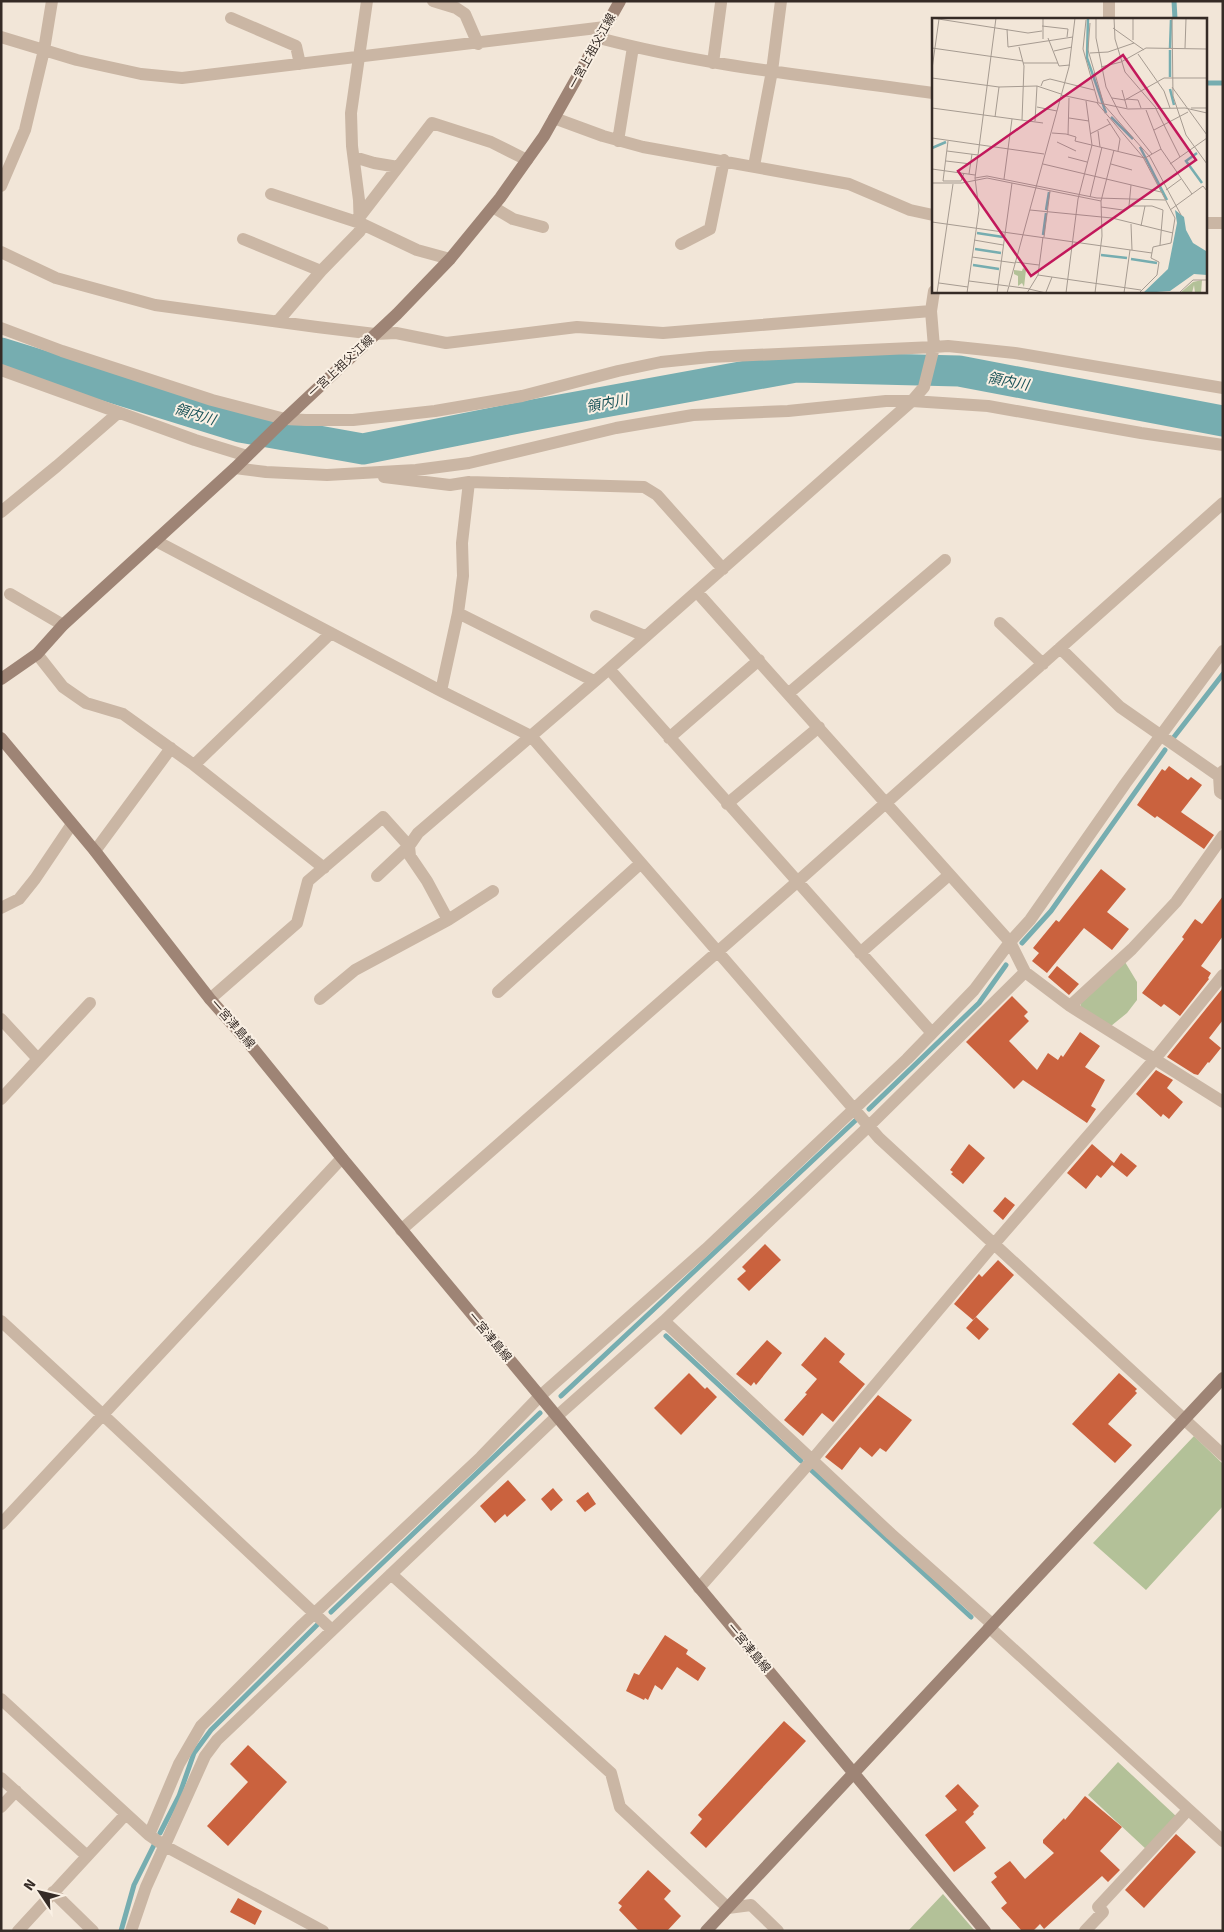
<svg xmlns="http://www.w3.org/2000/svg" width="1224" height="1932" font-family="Signika,'Noto Sans JP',sans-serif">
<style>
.green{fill:#b3c198}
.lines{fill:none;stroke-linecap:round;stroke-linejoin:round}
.stream{stroke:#76adb0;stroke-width:5}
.river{stroke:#76adb0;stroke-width:31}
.building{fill:#ca623e}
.street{stroke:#cab6a4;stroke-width:12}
.secondary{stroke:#9e8475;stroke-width:12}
.labels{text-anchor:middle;stroke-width:4;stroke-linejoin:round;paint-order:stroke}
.street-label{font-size:12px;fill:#352b26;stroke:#faf0e4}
.water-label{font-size:14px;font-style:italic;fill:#1a5358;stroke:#faf0e4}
.inset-river{fill:none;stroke:#76adb0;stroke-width:2.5}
.inset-road{fill:none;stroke:#a69b91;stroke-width:1}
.view{fill:#c2185b;fill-opacity:0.15;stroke:#c2185b;stroke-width:2.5}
.inset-edge{fill:none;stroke:#352b26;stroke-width:2.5}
</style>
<rect width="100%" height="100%" fill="#f2e6d8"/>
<path class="green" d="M 1125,962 L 1137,982 L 1137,1000 L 1127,1013 L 1111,1026 L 1080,1008 L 1081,1003 Z
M 1194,1436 L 1223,1464 L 1223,1506 L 1146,1590 L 1093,1543 Z
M 1118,1762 L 1177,1817 L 1147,1850 L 1088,1795 Z
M 943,1894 L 975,1931 L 908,1931 Z"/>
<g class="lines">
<path class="stream" d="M 1174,1 L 1175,19
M 1205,83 L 1223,83
M 1174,737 L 1223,674
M 1022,943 L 1051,911 L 1165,750
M 869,1109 L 979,1003 L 1006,965
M 666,1336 L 801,1461
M 561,1396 L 857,1119
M 811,1470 L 971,1617
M 331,1612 L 540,1413
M 160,1833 L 179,1796 L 194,1753 L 211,1730 L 318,1624
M 121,1931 L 134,1885 L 156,1841"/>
<path class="river" d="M 1,353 L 240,427 L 363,449 L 533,415 L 796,367 L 959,371 L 1223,421"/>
</g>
<path class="building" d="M 1169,766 L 1188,780 L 1191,777 L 1202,785 L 1181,812 L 1214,835 L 1204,849 L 1157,816 L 1155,818 L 1137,805 L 1162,769 L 1165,771 Z
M 1101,869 L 1126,889 L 1107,912 L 1129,929 L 1112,950 L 1084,928 L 1047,973 L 1032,961 L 1039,953 L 1033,948 L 1056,920 L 1059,922 Z
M 1223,896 L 1223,936 L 1201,966 L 1211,973 L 1208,978 L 1209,979 L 1180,1016 L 1164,1004 L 1161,1007 L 1142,993 L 1184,939 L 1182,937 L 1195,919 L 1202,924 Z
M 1057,966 L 1079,984 L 1069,995 L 1048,977 Z
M 1222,989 L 1223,1020 L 1209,1038 L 1221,1048 L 1209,1063 L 1208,1062 L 1198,1075 L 1194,1074 L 1167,1057 Z
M 1012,996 L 1028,1012 L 1024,1016 L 1029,1021 L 1009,1041 L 1037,1070 L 1048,1053 L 1058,1060 L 1061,1055 L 1063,1057 L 1080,1032 L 1100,1046 L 1085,1067 L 1105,1080 L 1091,1106 L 1096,1109 L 1087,1123 L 1023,1080 L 1014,1089 L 966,1042 Z
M 1156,1070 L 1173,1080 L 1167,1088 L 1183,1102 L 1169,1119 L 1163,1114 L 1161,1117 L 1136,1094 Z
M 969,1144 L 985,1158 L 963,1184 L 951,1174 L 953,1172 L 950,1170 Z
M 1092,1144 L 1114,1163 L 1121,1153 L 1137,1166 L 1127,1177 L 1112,1165 L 1101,1178 L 1097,1175 L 1086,1189 L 1067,1173 Z
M 1005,1197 L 1015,1205 L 1003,1220 L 993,1211 Z
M 765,1244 L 781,1260 L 749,1291 L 737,1279 L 746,1271 L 742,1267 Z
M 998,1260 L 1014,1275 L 973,1320 L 954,1304 L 979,1274 L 982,1277 Z
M 976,1317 L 989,1329 L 979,1340 L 966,1328 Z
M 825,1337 L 845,1354 L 839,1362 L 865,1384 L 833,1422 L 822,1413 L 803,1436 L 784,1420 L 807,1394 L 805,1393 L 817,1379 L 801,1365 Z
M 767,1340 L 782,1353 L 756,1385 L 754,1382 L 751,1386 L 736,1374 Z
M 689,1373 L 705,1389 L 707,1387 L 717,1397 L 681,1435 L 654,1408 Z
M 1119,1373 L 1137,1389 L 1135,1391 L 1137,1393 L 1108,1424 L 1132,1445 L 1115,1463 L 1072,1424 Z
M 878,1395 L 912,1420 L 886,1452 L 880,1448 L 872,1457 L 860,1447 L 842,1470 L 825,1457 Z
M 508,1480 L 526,1500 L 507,1517 L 505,1514 L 495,1523 L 480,1506 Z
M 553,1488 L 563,1500 L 551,1511 L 541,1499 Z
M 588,1492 L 596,1504 L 585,1512 L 576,1501 Z
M 665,1635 L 688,1650 L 686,1654 L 706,1668 L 698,1681 L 677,1667 L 662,1690 L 655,1685 L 648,1700 L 645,1698 L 644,1700 L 626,1691 L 634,1673 L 639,1675 Z
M 784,1721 L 806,1741 L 706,1848 L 690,1833 L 702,1819 L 698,1815 Z
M 248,1745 L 287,1782 L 228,1846 L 207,1826 L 248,1782 L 230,1764 Z
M 958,1784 L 979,1806 L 973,1812 L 974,1814 L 965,1822 L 986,1848 L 954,1872 L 925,1835 L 957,1810 L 945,1796 Z
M 1085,1796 L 1122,1827 L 1100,1851 L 1120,1870 L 1108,1882 L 1102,1876 L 1044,1929 L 1040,1924 L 1033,1931 L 1022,1931 L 1001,1908 L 1007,1903 L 991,1882 L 997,1877 L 994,1873 L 1010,1861 L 1025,1879 L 1054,1853 L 1043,1843 L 1043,1840 L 1064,1818 L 1065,1820 Z
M 1176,1834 L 1196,1852 L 1144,1908 L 1125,1890 Z
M 648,1870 L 671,1891 L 664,1899 L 681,1916 L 667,1931 L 639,1931 L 619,1910 L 622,1906 L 618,1903 Z
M 238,1898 L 262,1911 L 255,1925 L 230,1912 Z"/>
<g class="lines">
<path class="street" d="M 433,1 L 456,8 L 465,14 L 478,44
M 1109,1 L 1109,19
M 231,18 L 296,46 L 300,64
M 1,37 L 77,60 L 141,74 L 182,78 L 605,27
M 599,38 C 708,67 821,77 933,93
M 713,63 L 721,3
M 554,118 L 603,136 L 643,147 L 849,184 L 910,210 L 933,215
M 618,141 L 633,47
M 354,157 L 374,163 L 398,167
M 754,166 L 772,71 L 781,1
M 1,186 L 25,130 L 44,50 L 52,1
M 271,194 L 360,223 L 417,250 L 450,259
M 493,207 L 513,219 L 543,227
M 361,215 L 432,123 L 491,142 L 527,160
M 1205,223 L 1223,223
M 243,239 L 321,271
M 681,244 L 710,229 L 724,160
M 1,252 L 56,278 L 155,305 L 317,327 L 375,334 L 396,333 L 446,343 L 577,327 L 663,333 L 931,311
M 278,321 L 321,271 L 360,231 L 359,200 L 352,146 L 351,113 L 367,1
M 1,328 L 62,351 L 212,400 L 285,419 L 306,420 L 353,420 L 435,411 L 522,396 L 618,371 L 661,362 L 710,357 L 934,347 L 948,346 L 1015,353 L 1223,388
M 1,370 L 195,440 L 247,456
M 235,468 L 266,472 L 327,475 L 416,470 L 469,463 L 616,428 L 693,415 L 788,411 L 886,401 L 912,401 L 988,406 L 1141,433 L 1223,445
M 384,477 L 450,485 L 469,482 L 644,487 L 657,495 L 723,569
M 1,512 L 57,466 L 118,413
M 156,541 L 441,691 L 531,736 L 879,1138 L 1223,1455
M 697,592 L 1010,942 L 1025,972 L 1070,1006 L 1223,1102
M 10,594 L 63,625
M 458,613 L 594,681
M 596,616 L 645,636
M 1000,623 L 1043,664
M 1060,648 L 1120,707 L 1219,776
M 37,654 L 63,687 L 86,703 L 123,714 L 194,765 L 324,868
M 609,669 L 932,1033
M 441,691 L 458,613 L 463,576 L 462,543 L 469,482
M 789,693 L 945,560
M 669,738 L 759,660
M 194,765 L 331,633
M 1223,771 L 1219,776 L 1220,792 L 1223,794
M 727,804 L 819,727
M 409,846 L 410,856 L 427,881 L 448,920
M 95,851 L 171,748
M 377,876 L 409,846
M 1,908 L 19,899 L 35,879 L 72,824
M 860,953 L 949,875
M 498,992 L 641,863
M 210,999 L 297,923 L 308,881 L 383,817 L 409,846 L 418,833 L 609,669 L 912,401 L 924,387 L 934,347 L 931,311 L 934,291
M 320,999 L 355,970 L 448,920 L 493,891
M 1070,1006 L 1132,949 L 1176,902 L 1223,836
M 1,1019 L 38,1059
M 1,1099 L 90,1003
M 401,1230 L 797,882 L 1223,503
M 1,1321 L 102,1414 L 332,1630
M 664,1321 L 891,1534 L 992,1624
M 1,1524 L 342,1158
M 391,1574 L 611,1773 L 620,1807 L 728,1908 L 751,1905 L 778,1931
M 699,1588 L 812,1460 L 994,1244 L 1154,1060 L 1223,975
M 989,1627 L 1223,1841
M 1,1699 L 149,1835 L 165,1846 L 323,1931
M 1,1778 L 87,1856
M 1,1807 L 16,1791
M 149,1835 L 179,1764 L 201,1726 L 302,1625 L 481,1457 L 539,1397 L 706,1249 L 907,1059 L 974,990 L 1010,942 L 1030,920 L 1125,784 L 1223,651
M 53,1892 L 93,1931
M 18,1931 L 126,1814
M 131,1931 L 146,1887 L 205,1756 L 217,1740 L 556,1417 L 664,1321 L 869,1126 L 1025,972
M 1085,1931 L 1103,1912 L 1098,1907 L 1188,1810"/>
<path class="secondary" d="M 1,679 L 37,654 L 63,625 L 235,468 L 285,419 L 397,314 L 450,259 L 500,198 L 544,136 L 620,1
M 1,738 L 95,851 L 210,999 L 247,1041 L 342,1158 L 985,1931
M 706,1931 L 1223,1378"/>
</g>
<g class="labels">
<g class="street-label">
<text transform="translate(592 51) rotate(-61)" y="4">一宮上祖父江線</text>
<text transform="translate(341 366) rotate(-43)" y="4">一宮上祖父江線</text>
<text transform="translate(233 1024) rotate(49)" y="4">一宮津島線</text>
<text transform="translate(490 1337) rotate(50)" y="4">一宮津島線</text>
<text transform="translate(749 1648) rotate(50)" y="4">一宮津島線</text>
</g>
<g class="water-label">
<text transform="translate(1008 381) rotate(11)" y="5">領内川</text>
<text transform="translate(607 403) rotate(-11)" y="5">領内川</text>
<text transform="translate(195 414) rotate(17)" y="5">領内川</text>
</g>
</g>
<g transform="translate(932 18)">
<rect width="275" height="275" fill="#f2e6d8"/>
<path d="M 91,250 L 94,252 L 92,269 L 90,265 L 86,268 L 86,258 L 82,256 L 82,252 L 90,253 ZM 270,262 L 269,275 L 263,275 L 262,267 L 260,275 L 248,275 L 261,264 Z" fill="#b3c198"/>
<path d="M 243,192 L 252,199 L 254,212 L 261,225 L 274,233 L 275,257 L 262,256 L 238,273 L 211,275 L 236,251 L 245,205 Z" fill="#76adb0"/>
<path class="inset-river" d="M 156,0 L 155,40 L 174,95M 238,30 L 239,2M 238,59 L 238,32M 238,71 L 242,87M 179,99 L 201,121M 208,129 L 235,182M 0,130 L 14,124M 265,135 L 254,143 L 270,165M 114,192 L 117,174M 45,215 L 71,219M 111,217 L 114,195M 43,231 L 69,235M 169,237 L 195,240M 199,241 L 225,245M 41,247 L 67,251"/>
<path class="inset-road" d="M 0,0 L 96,15 L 110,13M 164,0 L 164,20 L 174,69 L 188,96 L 220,136M 182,0 L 183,21 L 193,54 L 224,90M 201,0 L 201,22M 204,0 L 275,1M 240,0 L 241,78 L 254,117 L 275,146M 154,2 L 151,31 L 166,84M 158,5 L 156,32 L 172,87 L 218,139 L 249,197M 110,8 L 136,11 L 135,19M 181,10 L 212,32M 75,11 L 76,29 L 141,19M 116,20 L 127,48 L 138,47M 111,21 L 111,0M 87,29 L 92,48 L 90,102M 0,30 L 91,43M 253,30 L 254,1M 122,33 L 140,29M 158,35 L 176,34 L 202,25M 206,36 L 232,73 L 238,90M 91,45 L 126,45M 169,49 L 189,44 L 214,30 L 275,31M 0,51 L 7,1M 0,60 L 67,69 L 105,68 L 129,76M 109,68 L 111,63 L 118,61 L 162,72M 240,69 L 275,117M 190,72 L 195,90M 129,77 L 196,91 L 253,90 L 275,95M 180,80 L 193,82 L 232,60 L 275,60M 194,81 L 206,82 L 209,90M 165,85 L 211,139 L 243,200 L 239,225 L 221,229 L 219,240 L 227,244 L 225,257 L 207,275M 105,89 L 125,93M 0,90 L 111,105M 259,90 L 275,90M 224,91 L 248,139M 214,92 L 229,131 L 260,176M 63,99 L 67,69M 137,100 L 157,103M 175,101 L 188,121 L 186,133M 103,103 L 105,68M 222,112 L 256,94M 166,113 L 168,129M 120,115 L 134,116 L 144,119 L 143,123 L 213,140 L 229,131M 158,116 L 178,106M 136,117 L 137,80M 0,120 L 112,136M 16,123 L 11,163 L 29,163 L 32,155M 125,124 L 144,133M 15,133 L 46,137M 136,139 L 155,144M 14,143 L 39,146M 111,146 L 229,174M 179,146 L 200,152M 238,146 L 275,120M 0,151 L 43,157M 37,156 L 40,136M 43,160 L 55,158 L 165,180 L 233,182M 72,161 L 80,101M 0,165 L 30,165 L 55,160 L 169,183M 234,172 L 249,161M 158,179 L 170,129M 197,188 L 199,167M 169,189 L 191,192 L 197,188 L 220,188 L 231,192 L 228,227M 98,192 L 180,200 L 241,215M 238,192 L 271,168 L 275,173M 0,204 L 220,235M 199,206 L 200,232M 209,208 L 213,188M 112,219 L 118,173M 42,222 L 71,227M 40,239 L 83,245M 83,244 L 107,247M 106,257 L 209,272M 37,263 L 76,268M 7,265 L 36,269M 77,268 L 98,271M 97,271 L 114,275M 114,274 L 120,259M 5,275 L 21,166M 35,275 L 47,192 L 43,160 L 64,0M 65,275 L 80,165M 75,275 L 137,49 L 143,0M 95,275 L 106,257 L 111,219M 134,275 L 146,181 L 160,127 L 154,83M 163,275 L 170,218 L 169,183 L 182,132M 192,275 L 198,232M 247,275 L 261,262 L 275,262"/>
<path class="view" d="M 191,37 L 264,142 L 99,258 L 26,153 Z"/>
<rect width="275" height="275" class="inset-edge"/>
</g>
<rect width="1224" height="1932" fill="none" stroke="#352b26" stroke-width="5"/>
<g transform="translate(40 1892) rotate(305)" stroke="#faf0e4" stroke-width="4" paint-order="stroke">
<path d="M0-4L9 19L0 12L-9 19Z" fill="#352b26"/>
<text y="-8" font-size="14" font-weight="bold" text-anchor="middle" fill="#352b26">N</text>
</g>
</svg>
